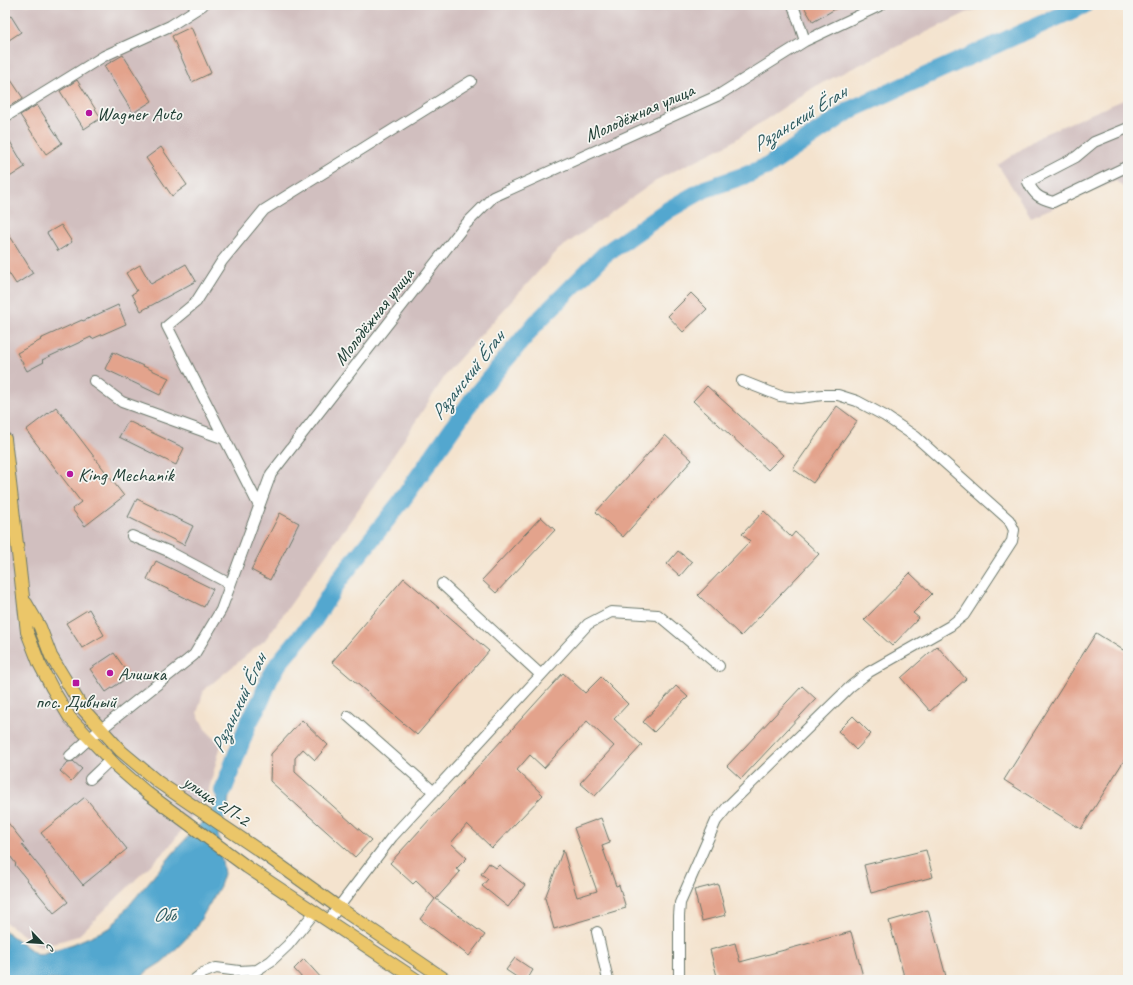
<svg xmlns="http://www.w3.org/2000/svg" width="1133" height="985" font-family="Caveat,sans-serif">
<style>
.industrial{fill:#d1bfbf}
.water{fill:#53a7cf;stroke:#397282}
.lines{fill:none;stroke-linecap:round;stroke-linejoin:round}
.river{stroke:#53a7cf;stroke-width:18}
.building{fill:#e3a38c}
.minor-casing{stroke:#6a776a;stroke-width:12}
.major-casing{stroke:#6a776a;stroke-width:14}
.minor{stroke:#fff;stroke-width:10}
.major{stroke:#ebc669;stroke-width:12}
.poi-dot{fill:#b5179e;stroke:#f6f6f2;stroke-width:1.5}
.labels{text-anchor:middle;stroke-width:3.5;stroke-linejoin:round;paint-order:stroke}
.street-label{font-size:19px;fill:#1f3d34;stroke:#f6f6f2}
.poi-label{font-size:19px;fill:#1f3d34;stroke:#f6f6f2;text-anchor:start}
.water-label{font-size:20px;font-style:italic;fill:#2f5d62;stroke:#f6f6f2}
</style>
<rect width="100%" height="100%" fill="#f6f6f2"/>
<filter id="ink" filterUnits="userSpaceOnUse"><feTurbulence type="fractalNoise" baseFrequency=".025" numOctaves="2"/><feDisplacementMap in="SourceGraphic" scale="8" xChannelSelector="R" yChannelSelector="G"/><feConvolveMatrix kernelMatrix="1 2 1 2 8 2 1 2 1" color-interpolation-filters="sRGB"/></filter>
<filter id="wash" filterUnits="userSpaceOnUse"><feTurbulence type="fractalNoise" baseFrequency=".012" numOctaves="4" result="noise"/><feDisplacementMap in="SourceGraphic" scale="16" xChannelSelector="R" yChannelSelector="G"/><feGaussianBlur stdDeviation="0.9" result="paint"/><feColorMatrix in="noise" values="0 0 0 0 0 0 0 0 0 0 0 0 0 0 0 0 0 1.4 0 .05"/><feComposite in="paint" operator="in"/></filter>
<g filter="url(#wash)">
<rect width="100%" height="100%" fill="#f4e3ce"/>
<path class="industrial" d="M 5,5 L 988,5 L 966,13 L 816,86 L 729,144 L 660,178 L 558,250 L 449,370 L 360,507 L 265,640 L 204,690 L 197,713 L 205,729 L 221,745 L 207,796 L 169,847 L 78,936 L 40,947 L 5,922 Z
M 1128,98 L 1128,191 L 1116,181 L 1031,217 L 998,165 L 1044,134 Z"/>
<path class="water" d="M 225,766 L 236,773 L 230,789 L 227,811 L 218,834 L 224,874 L 220,886 L 195,929 L 174,951 L 162,962 L 146,972 L 140,980 L 5,980 L 5,931 L 38,955 L 73,944 L 110,928 L 180,845 L 211,813 L 216,802 Z"/>
<g class="lines">
<path class="river" d="M 223,791 L 248,724 L 261,700 L 269,680 L 278,664 L 312,623 L 339,580 L 400,503 L 475,396 L 537,322 L 605,254 L 668,210 L 705,189 L 749,174 L 768,166 L 852,109 L 1084,5"/>
</g>
<g id="blocks">
<path class="building" d="M 803,5 L 842,5 L 813,22 Z
M 11,16 L 21,32 L 9,40 L 5,34 L 5,19 Z
M 191,27 L 211,73 L 192,82 L 172,36 Z
M 123,55 L 152,101 L 133,113 L 104,66 Z
M 5,71 L 23,98 L 5,109 L 5,99 L 10,95 L 5,88 Z
M 77,80 L 101,118 L 84,129 L 60,91 Z
M 37,105 L 62,143 L 46,154 L 20,115 Z
M 5,133 L 25,167 L 5,180 Z
M 161,147 L 187,185 L 172,196 L 146,158 Z
M 61,225 L 72,242 L 58,251 L 47,233 Z
M 5,228 L 33,273 L 16,284 L 5,267 Z
M 186,264 L 196,281 L 141,311 L 132,294 L 137,291 L 126,273 L 140,265 L 151,284 Z
M 691,293 L 707,309 L 683,332 L 668,316 Z
M 118,305 L 126,324 L 92,339 L 91,337 L 42,360 L 44,362 L 27,371 L 17,353 L 41,340 L 40,339 L 82,320 L 83,321 Z
M 113,352 L 169,378 L 160,395 L 105,369 Z
M 707,386 L 783,455 L 768,470 L 693,401 Z
M 837,406 L 857,421 L 813,483 L 793,469 Z
M 56,407 L 124,496 L 85,526 L 72,509 L 81,502 L 26,430 Z
M 128,421 L 184,448 L 176,465 L 119,437 Z
M 665,435 L 692,460 L 623,537 L 596,512 Z
M 137,499 L 193,526 L 184,545 L 128,517 Z
M 764,511 L 791,537 L 795,532 L 819,554 L 741,636 L 698,595 L 750,541 L 742,534 Z
M 280,513 L 299,523 L 270,580 L 251,570 Z
M 541,517 L 555,530 L 496,593 L 482,580 Z
M 678,551 L 692,562 L 680,576 L 667,564 Z
M 156,561 L 213,589 L 204,607 L 147,579 Z
M 910,573 L 932,594 L 913,613 L 919,618 L 892,646 L 864,620 Z
M 404,578 L 489,651 L 417,735 L 332,662 Z
M 89,609 L 104,635 L 82,648 L 66,623 Z
M 1096,633 L 1128,653 L 1128,754 L 1081,829 L 1004,780 Z
M 937,646 L 966,679 L 930,711 L 901,678 Z
M 114,653 L 130,676 L 106,692 L 90,669 Z
M 563,673 L 585,693 L 601,677 L 628,704 L 614,719 L 642,745 L 595,796 L 580,783 L 614,746 L 587,721 L 544,768 L 530,755 L 517,770 L 543,795 L 492,848 L 467,824 L 451,843 L 467,858 L 456,869 L 460,872 L 436,899 L 485,935 L 469,956 L 420,919 L 435,899 L 416,881 L 413,884 L 390,863 Z
M 676,686 L 688,697 L 654,732 L 643,722 Z
M 802,686 L 816,699 L 741,779 L 727,766 Z
M 853,716 L 871,734 L 856,750 L 838,731 Z
M 302,720 L 328,745 L 315,760 L 303,749 L 295,758 L 295,772 L 371,840 L 355,857 L 270,781 L 271,754 Z
M 73,761 L 82,769 L 71,781 L 60,771 L 68,762 Z
M 85,797 L 127,849 L 83,885 L 41,833 Z
M 601,818 L 610,843 L 602,846 L 616,886 L 619,885 L 626,908 L 554,929 L 545,898 L 563,850 L 577,897 L 597,891 L 574,828 Z
M 5,819 L 24,843 L 22,845 L 68,902 L 54,913 L 15,865 L 16,864 L 5,849 Z
M 926,850 L 933,877 L 871,893 L 864,865 Z
M 489,863 L 496,868 L 499,865 L 525,885 L 508,907 L 482,886 L 488,879 L 481,874 Z
M 718,884 L 726,915 L 702,921 L 694,890 Z
M 928,910 L 947,980 L 905,980 L 889,921 Z
M 851,932 L 864,980 L 718,980 L 710,950 L 735,943 L 740,962 Z
M 515,958 L 533,970 L 527,980 L 521,980 L 506,970 Z
M 304,959 L 323,980 L 304,980 L 294,969 Z"/>
</g>
</g>
<g filter="url(#ink)">
<use href="#blocks" fill-opacity="0" stroke="#6a776a" stroke-width="1"/>
<g class="lines">
<defs>
<path id="minor" d="M 793,5 L 805,41
M 5,117 L 104,56 L 170,26 L 203,5
M 1128,128 L 1094,142 L 1076,157 L 1028,182 C 1034,195 1039,198 1053,202 L 1128,166
M 94,381 L 122,402 L 225,439
M 259,506 L 167,326 L 196,302 L 222,261 L 264,210 L 471,81
M 132,536 L 168,551 L 230,584
M 442,584 L 541,675
M 348,716 L 434,792
M 70,756 L 90,738 L 194,655 L 221,610 L 271,474 L 464,226 L 493,197 L 717,96 L 805,41 L 881,5
M 90,779 L 110,760
M 328,921 L 392,837 L 588,624 L 611,612 L 658,615 L 719,666
M 597,932 L 608,980
M 194,980 L 203,973 L 216,968 L 239,971 L 257,970 L 271,961 L 288,945 L 315,912
M 679,980 L 679,916 L 680,903 L 716,821 L 729,805 L 851,686 L 869,672 L 950,626 L 964,615 L 1012,541 L 1014,530 L 1009,520 L 916,437 L 885,416 L 857,401 L 838,395 L 822,395 L 800,398 L 780,396 L 742,381"/>
<path id="major" d="M 5,439 L 27,632 L 39,663 L 52,688 L 70,718 L 116,766 L 147,793 L 247,867 L 417,980
M 26,603 L 40,627 L 51,656 L 83,709 L 121,751 L 158,782 L 260,851 L 338,907 L 446,980"/>
</defs>
<use href="#minor" class="minor-casing"/>
<use href="#major" class="major-casing"/>
<use href="#minor" class="minor"/>
<use href="#major" class="major"/>
</g>
</g>
<g class="poi-dot">
<circle cx="89" cy="113" r="4"/>
<circle cx="70" cy="474" r="4"/>
<circle cx="110" cy="673" r="4"/>
<rect x="72" y="679" width="8" height="8" rx="2"/>
</g>
<g class="labels">
<g class="street-label">
<text transform="translate(639 112) rotate(-24)" y="7">Молодёжная улица</text>
<text transform="translate(373 316) rotate(-52)" y="7">Молодёжная улица</text>
<text transform="translate(217 800) rotate(34)" y="7">улица 2П-2</text>
</g>
<g class="poi-label">
<text x="97" y="120">Wagner Auto</text>
<text x="78" y="481">King Mechanik</text>
<text x="118" y="680">Алишка</text>
<text x="76" y="708" text-anchor="middle">пос. Дивный</text>
</g>
<g class="water-label">
<text transform="translate(799 118) rotate(-32)" y="7">Рязанский Ёган</text>
<text transform="translate(467 375) rotate(-52)" y="7">Рязанский Ёган</text>
<text transform="translate(238 703) rotate(-65)" y="7">Рязанский Ёган</text>
<text x="164" y="921">Обь</text>
</g>
</g>
<rect width="1133" height="985" fill="none" stroke="#f6f6f2" stroke-width="20"/>
<g transform="translate(42 943) rotate(115)" stroke="#f6f6f2" stroke-width="3" paint-order="stroke">
<path d="M0-3L7 15L0 10L-7 15Z" fill="#1f3d34"/>
<text y="-6" font-size="11" font-weight="bold" text-anchor="middle" fill="#1f3d34">С</text>
</g>
</svg>
